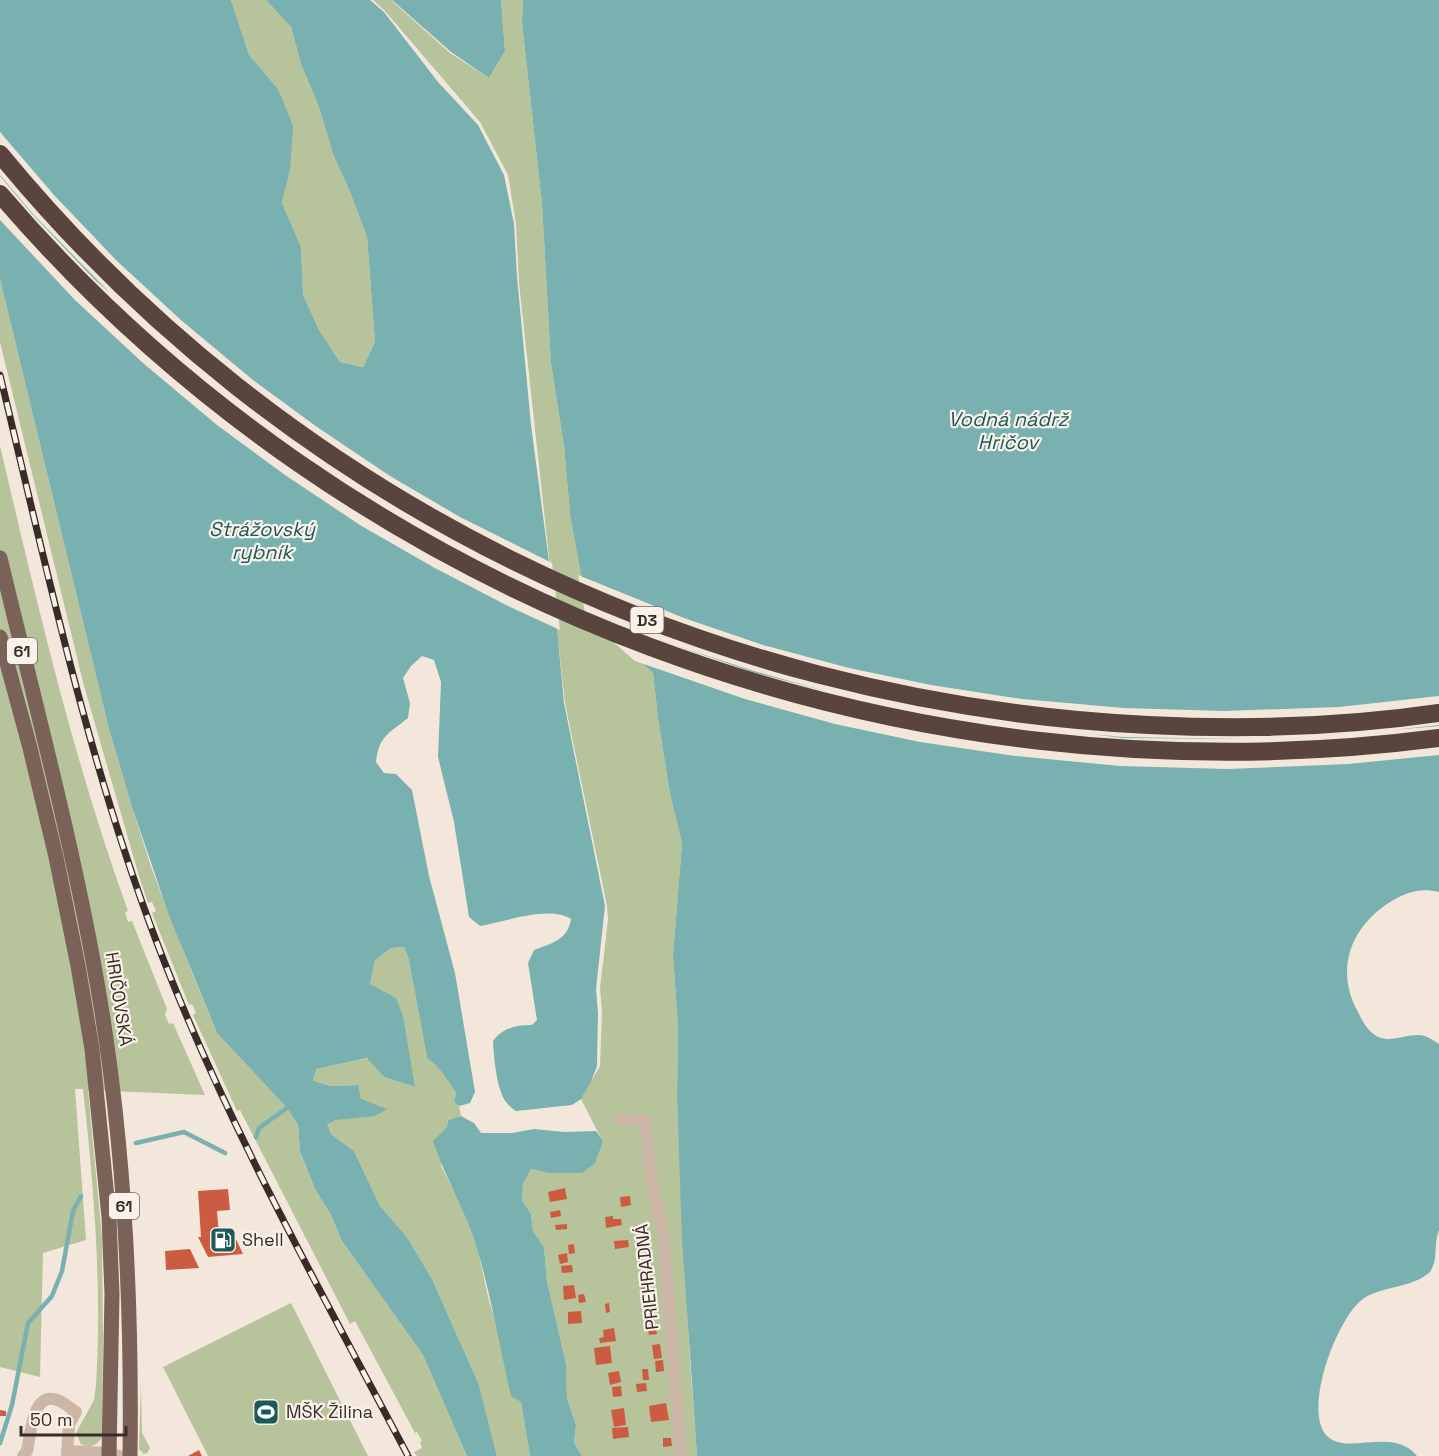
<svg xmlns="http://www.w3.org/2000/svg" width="1439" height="1456" font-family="'Space Grotesk',sans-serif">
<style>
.green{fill:#b7c39a}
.water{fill:#79b1b1}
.pier{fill:#f3e7db;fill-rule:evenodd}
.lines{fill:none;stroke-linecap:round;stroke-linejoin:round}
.stream{stroke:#79b1b1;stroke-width:4.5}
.building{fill:#cb5c41}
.street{stroke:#ccb6a6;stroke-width:12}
.primary{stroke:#7a6258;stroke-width:15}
.highway{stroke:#59453e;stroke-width:18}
.rail-casing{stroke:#382c28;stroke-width:7}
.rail{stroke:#faf1e8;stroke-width:4.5;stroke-dasharray:14;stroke-linecap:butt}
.labels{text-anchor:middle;stroke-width:4.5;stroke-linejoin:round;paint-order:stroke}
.shield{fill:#faf1e8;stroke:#726762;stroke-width:1.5}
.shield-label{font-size:16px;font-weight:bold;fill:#382c28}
.street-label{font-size:18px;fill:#382c28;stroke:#faf1e8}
.poi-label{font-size:18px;fill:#382c28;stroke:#faf1e8;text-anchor:start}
.water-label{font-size:20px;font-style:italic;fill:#1b5a5b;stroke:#faf1e8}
</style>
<rect width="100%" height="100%" fill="#f3e7db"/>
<path class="green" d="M 231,0 L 266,0 L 291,27 L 301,64 L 319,107 L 333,154 L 350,192 L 367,237 L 375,342 L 363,367 L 340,362 L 319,330 L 303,295 L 301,247 L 282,203 L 290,170 L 278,89 L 249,55 Z
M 373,0 L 391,0 L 450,53 L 489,78 L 505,51 L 501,0 L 523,0 L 522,23 L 542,204 L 551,364 L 564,446 L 570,514 L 620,643 L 653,673 L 658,718 L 670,794 L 682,843 L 673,955 L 678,1027 L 677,1098 L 680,1170 L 690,1362 L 697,1456 L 582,1456 L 574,1443 L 576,1425 L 567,1398 L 566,1364 L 547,1281 L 544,1247 L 533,1231 L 531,1214 L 522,1200 L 523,1184 L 531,1169 L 549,1173 L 561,1172 L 603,1142 L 581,1099 L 600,1066 L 602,1012 L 600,988 L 608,920 L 607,906 L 565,703 L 519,283 L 516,224 L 508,175 L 480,122 L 384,10 Z
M 0,279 L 109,729 L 132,807 L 151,867 L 194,978 L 217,1033 L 287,1108 L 298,1125 L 300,1151 L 315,1189 L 331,1215 L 342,1241 L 423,1355 L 467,1456 L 417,1456 L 414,1452 L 422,1448 L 420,1442 L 422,1441 L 417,1432 L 415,1433 L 355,1321 L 350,1324 L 240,1110 L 237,1111 L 193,1015 L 196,1013 L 192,1004 L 189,1005 L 152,913 L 156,911 L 152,902 L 148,903 L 139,876 L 84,686 L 0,342 Z
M 0,446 C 37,603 73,759 128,911 L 125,912 L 128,922 L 132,921 L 167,1009 L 165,1015 L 169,1024 L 173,1023 L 205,1095 L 88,1090 L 102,1238 L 103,1336 L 102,1437 C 97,1446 90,1448 81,1444 L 76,1433 L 94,1400 L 96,1385 C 102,1286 94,1188 83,1089 L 75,1089 L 86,1240 L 43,1253 L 40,1377 L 0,1367 Z
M 404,947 L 409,960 L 427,1058 C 440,1068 447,1079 456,1093 L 454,1102 L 459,1106 L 461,1116 L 448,1120 L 441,1166 L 460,1203 L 477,1246 L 489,1301 L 521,1402 L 530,1456 L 497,1456 L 479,1385 L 432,1279 L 407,1237 L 380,1206 L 354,1151 L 331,1134 L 326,1123 L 336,1120 L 361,1099 L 357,1085 L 330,1086 L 313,1082 L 315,1069 L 368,1058 L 384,1077 L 415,1087 L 370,984 L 375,960 L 391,948 Z
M 291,1303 L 368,1456 L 208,1456 L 163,1367 Z
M 141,1383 L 142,1433 L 150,1448 L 147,1453 L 144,1454 L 139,1449 Z"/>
<path class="water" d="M 0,0 L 231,0 L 249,55 L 278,89 L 293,126 L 290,170 L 282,203 L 301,247 L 303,295 L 319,330 L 340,362 L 363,367 L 375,342 L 367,237 L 350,192 L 333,154 L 319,107 L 301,64 L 291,27 L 266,0 L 370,0 L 384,12 L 438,82 L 478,125 L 504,175 L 514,224 L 517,277 L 531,425 L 555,607 L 564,703 L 605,906 L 596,989 L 598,1013 L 597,1066 L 591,1082 L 581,1099 L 572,1105 L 516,1111 C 513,1109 508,1105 506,1102 C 496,1088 494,1057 493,1041 C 503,1028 515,1025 532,1025 L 537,1020 L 528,963 L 534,950 C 552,943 568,940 571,919 C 549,905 505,922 480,926 L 469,917 L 454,822 L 438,757 L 441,682 L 434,660 L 422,656 L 411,666 L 403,678 L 410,703 L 408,718 C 388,734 379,736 376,762 L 384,773 L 396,774 L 412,790 L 429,876 L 455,973 L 475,1092 L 470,1103 L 459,1106 L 454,1102 L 456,1093 C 447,1079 440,1068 427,1058 L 409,960 L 404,947 L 391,948 L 375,960 L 370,984 L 396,998 L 403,1016 L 415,1087 L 384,1077 L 367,1058 L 316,1069 L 313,1081 L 330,1086 L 358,1085 L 361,1099 L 387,1109 L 375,1116 L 336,1120 L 327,1124 L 331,1134 L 354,1151 L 380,1206 L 407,1237 L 432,1279 L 479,1385 L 497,1456 L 467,1456 L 423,1355 L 342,1241 L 331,1215 L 315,1189 L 300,1151 L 298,1125 L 287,1108 L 217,1033 L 170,918 L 132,807 L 109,729 L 0,279 Z
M 392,0 L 501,0 L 505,51 L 489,78 L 451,52 Z
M 523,0 L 1439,0 L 1439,892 C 1419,887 1404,893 1387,904 C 1350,929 1335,971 1358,1012 C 1361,1018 1365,1026 1370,1031 C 1385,1046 1400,1035 1418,1035 C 1426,1035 1433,1040 1439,1044 L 1439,1230 C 1433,1246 1439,1258 1430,1272 C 1411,1289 1380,1286 1363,1299 C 1337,1317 1302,1411 1327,1436 C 1348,1456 1393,1426 1417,1456 L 697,1456 L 682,1239 L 677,1098 L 678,1027 L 673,955 L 682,843 L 670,794 L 658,718 L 653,673 L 620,643 L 582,579 L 570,514 L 564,446 L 551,364 L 542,204 L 522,23 Z
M 461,1116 L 474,1123 L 481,1133 L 512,1133 L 534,1129 L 564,1132 L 596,1131 L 603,1141 L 595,1163 L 582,1173 L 549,1173 L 531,1169 L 523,1184 L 522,1200 L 531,1214 L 533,1231 L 544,1247 L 547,1281 L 566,1364 L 567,1398 L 576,1425 L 574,1443 L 582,1456 L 530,1456 L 521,1402 L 511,1396 C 500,1347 491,1296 477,1248 C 466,1211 445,1178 433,1141 L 447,1127 L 448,1120 Z"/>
<path class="pier" d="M 0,132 L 54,195 L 117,261 L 182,321 L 253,380 L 317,427 L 390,476 L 460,517 L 552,563 L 560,630 L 508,606 L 433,567 L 360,525 L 285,475 L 217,425 L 143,363 L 75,300 L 0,220 L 0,176 L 32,214 L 95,280 L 110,293 L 33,214 L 0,175 Z
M 578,575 L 684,618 L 763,645 L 849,668 L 931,685 L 1022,699 L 1124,708 L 1224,711 L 1339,707 L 1439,696 L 1439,725 L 1392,730 L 1439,726 L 1439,755 L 1348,764 L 1228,769 L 1120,766 L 1015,756 L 920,742 L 835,724 L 745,699 L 635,661 L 586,618 ZM 674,645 L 754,671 L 825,691 L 753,672 ZM 1092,734 L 1122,737 L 1240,739 L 1122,738 Z"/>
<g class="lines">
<path class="stream" d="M 256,1137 L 259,1128 L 287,1108
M 136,1143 L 184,1132 L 225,1153
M 0,1443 L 12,1405 L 28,1323 L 52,1296 L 62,1271 L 73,1211 L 81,1196"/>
</g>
<path class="building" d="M 565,1188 L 567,1199 L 550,1202 L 548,1192 Z
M 228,1189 L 230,1210 L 217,1211 L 219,1236 L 234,1235 L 243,1254 L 208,1257 L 198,1237 L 201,1237 L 198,1191 Z
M 630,1196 L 631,1205 L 621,1207 L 620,1197 Z
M 560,1210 L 561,1216 L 551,1218 L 550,1212 Z
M 613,1216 L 613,1219 L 621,1219 L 622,1225 L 606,1228 L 605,1217 Z
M 567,1224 L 567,1229 L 556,1230 L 555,1225 Z
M 628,1240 L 629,1247 L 615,1249 L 614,1241 Z
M 574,1244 L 575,1253 L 569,1254 L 568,1245 Z
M 190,1249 L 199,1268 L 166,1270 L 165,1251 Z
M 567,1253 L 568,1262 L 560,1264 L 558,1255 Z
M 572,1265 L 573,1272 L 562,1273 L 561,1266 Z
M 647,1269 L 648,1277 L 641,1277 L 640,1270 Z
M 649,1278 L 650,1288 L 641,1289 L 640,1280 Z
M 574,1285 L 576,1298 L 564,1300 L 563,1286 Z
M 584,1294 L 586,1302 L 579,1303 L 578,1295 Z
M 655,1300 L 656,1311 L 646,1312 L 645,1301 Z
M 609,1303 L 610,1312 L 606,1313 L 605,1304 Z
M 581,1311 L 582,1323 L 568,1324 L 568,1312 Z
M 614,1328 L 616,1341 L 600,1343 L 599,1338 L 604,1337 L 603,1330 Z
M 656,1328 L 657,1334 L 649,1335 L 648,1329 Z
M 660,1344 L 662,1358 L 654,1359 L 652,1345 Z
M 610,1346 L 612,1363 L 596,1365 L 594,1348 Z
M 663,1360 L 664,1371 L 656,1372 L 655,1361 Z
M 642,1369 L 648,1369 L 649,1380 L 643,1380 Z
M 619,1371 L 621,1382 L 610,1385 L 608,1373 Z
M 646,1383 L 647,1391 L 637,1392 L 636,1384 Z
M 621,1386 L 622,1396 L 613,1397 L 612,1387 Z
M 666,1403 L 669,1420 L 651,1422 L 649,1406 Z
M 624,1408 L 626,1425 L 614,1427 L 611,1410 Z
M 0,1410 L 6,1411 L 6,1416 L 0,1416 Z
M 628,1427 L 629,1437 L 613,1439 L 612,1428 Z
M 663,1438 L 671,1438 L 672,1446 L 663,1447 Z
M 199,1450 L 202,1456 L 188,1456 Z"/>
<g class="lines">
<path class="street" d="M 619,1119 L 645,1120 L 651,1177 L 663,1234 L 681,1456
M 67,1451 L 109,1453 L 119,1456
M 23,1456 L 27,1451 C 31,1434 32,1388 60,1401 C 66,1404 71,1409 76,1412 L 69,1424 L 67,1456"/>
<path class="primary" d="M 0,558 C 35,704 75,851 100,1000 C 125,1150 132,1304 130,1456
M 0,637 L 30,748 L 56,857 L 78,966 L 92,1049 L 109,1217 L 112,1294 L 109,1456"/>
<path class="highway" d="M 0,154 C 284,500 703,703 1148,725 C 1245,730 1343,727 1439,713
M 0,194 C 354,607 902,808 1439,738"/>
<defs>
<path id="rail" d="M 0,375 C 46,566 87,759 157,943 C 225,1121 319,1288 408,1456"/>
</defs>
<use href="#rail" class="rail-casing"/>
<use href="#rail" class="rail"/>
</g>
<defs>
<symbol id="fuel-square" viewBox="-11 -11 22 22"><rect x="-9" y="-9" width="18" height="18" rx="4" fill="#1b5a5b" stroke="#faf1e8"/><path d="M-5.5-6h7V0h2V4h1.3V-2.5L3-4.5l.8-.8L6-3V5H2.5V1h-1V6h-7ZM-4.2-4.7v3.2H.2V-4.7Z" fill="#fff"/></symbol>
<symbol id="stadium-square" viewBox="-11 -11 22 22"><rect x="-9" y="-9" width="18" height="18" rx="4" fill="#1b5a5b" stroke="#faf1e8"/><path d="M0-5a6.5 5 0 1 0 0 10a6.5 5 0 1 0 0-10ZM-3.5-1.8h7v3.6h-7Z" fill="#fff"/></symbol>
</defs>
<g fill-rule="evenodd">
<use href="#fuel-square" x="208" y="1225" width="30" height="30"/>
<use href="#stadium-square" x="251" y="1397" width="30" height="30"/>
</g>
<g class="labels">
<g class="shield">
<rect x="630.5" y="607" width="33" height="26" rx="4.5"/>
<rect x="7" y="638" width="30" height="26" rx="4.5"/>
<rect x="109" y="1193" width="30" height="26" rx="4.5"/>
</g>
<g class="shield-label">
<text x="647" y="626">D3</text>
<text x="22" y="657">61</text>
<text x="124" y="1212">61</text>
</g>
<g class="street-label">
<text transform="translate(119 999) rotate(81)" y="6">HRIČOVSKÁ</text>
<text transform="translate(647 1277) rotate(-96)" y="6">PRIEHRADNÁ</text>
</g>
<g class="poi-label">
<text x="242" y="1246">Shell</text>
<text x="286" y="1418">MŠK Žilina</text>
</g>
<g class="water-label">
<text x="1008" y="426">Vodná nádrž<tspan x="1008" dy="23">Hričov</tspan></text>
<text x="262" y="536">Strážovský<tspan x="262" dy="23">rybník</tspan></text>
</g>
</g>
<path d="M21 1426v9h105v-9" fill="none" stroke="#382c28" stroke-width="3"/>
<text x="30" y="1426" font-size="18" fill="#382c28" stroke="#faf1e8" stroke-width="4.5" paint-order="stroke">50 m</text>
</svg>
